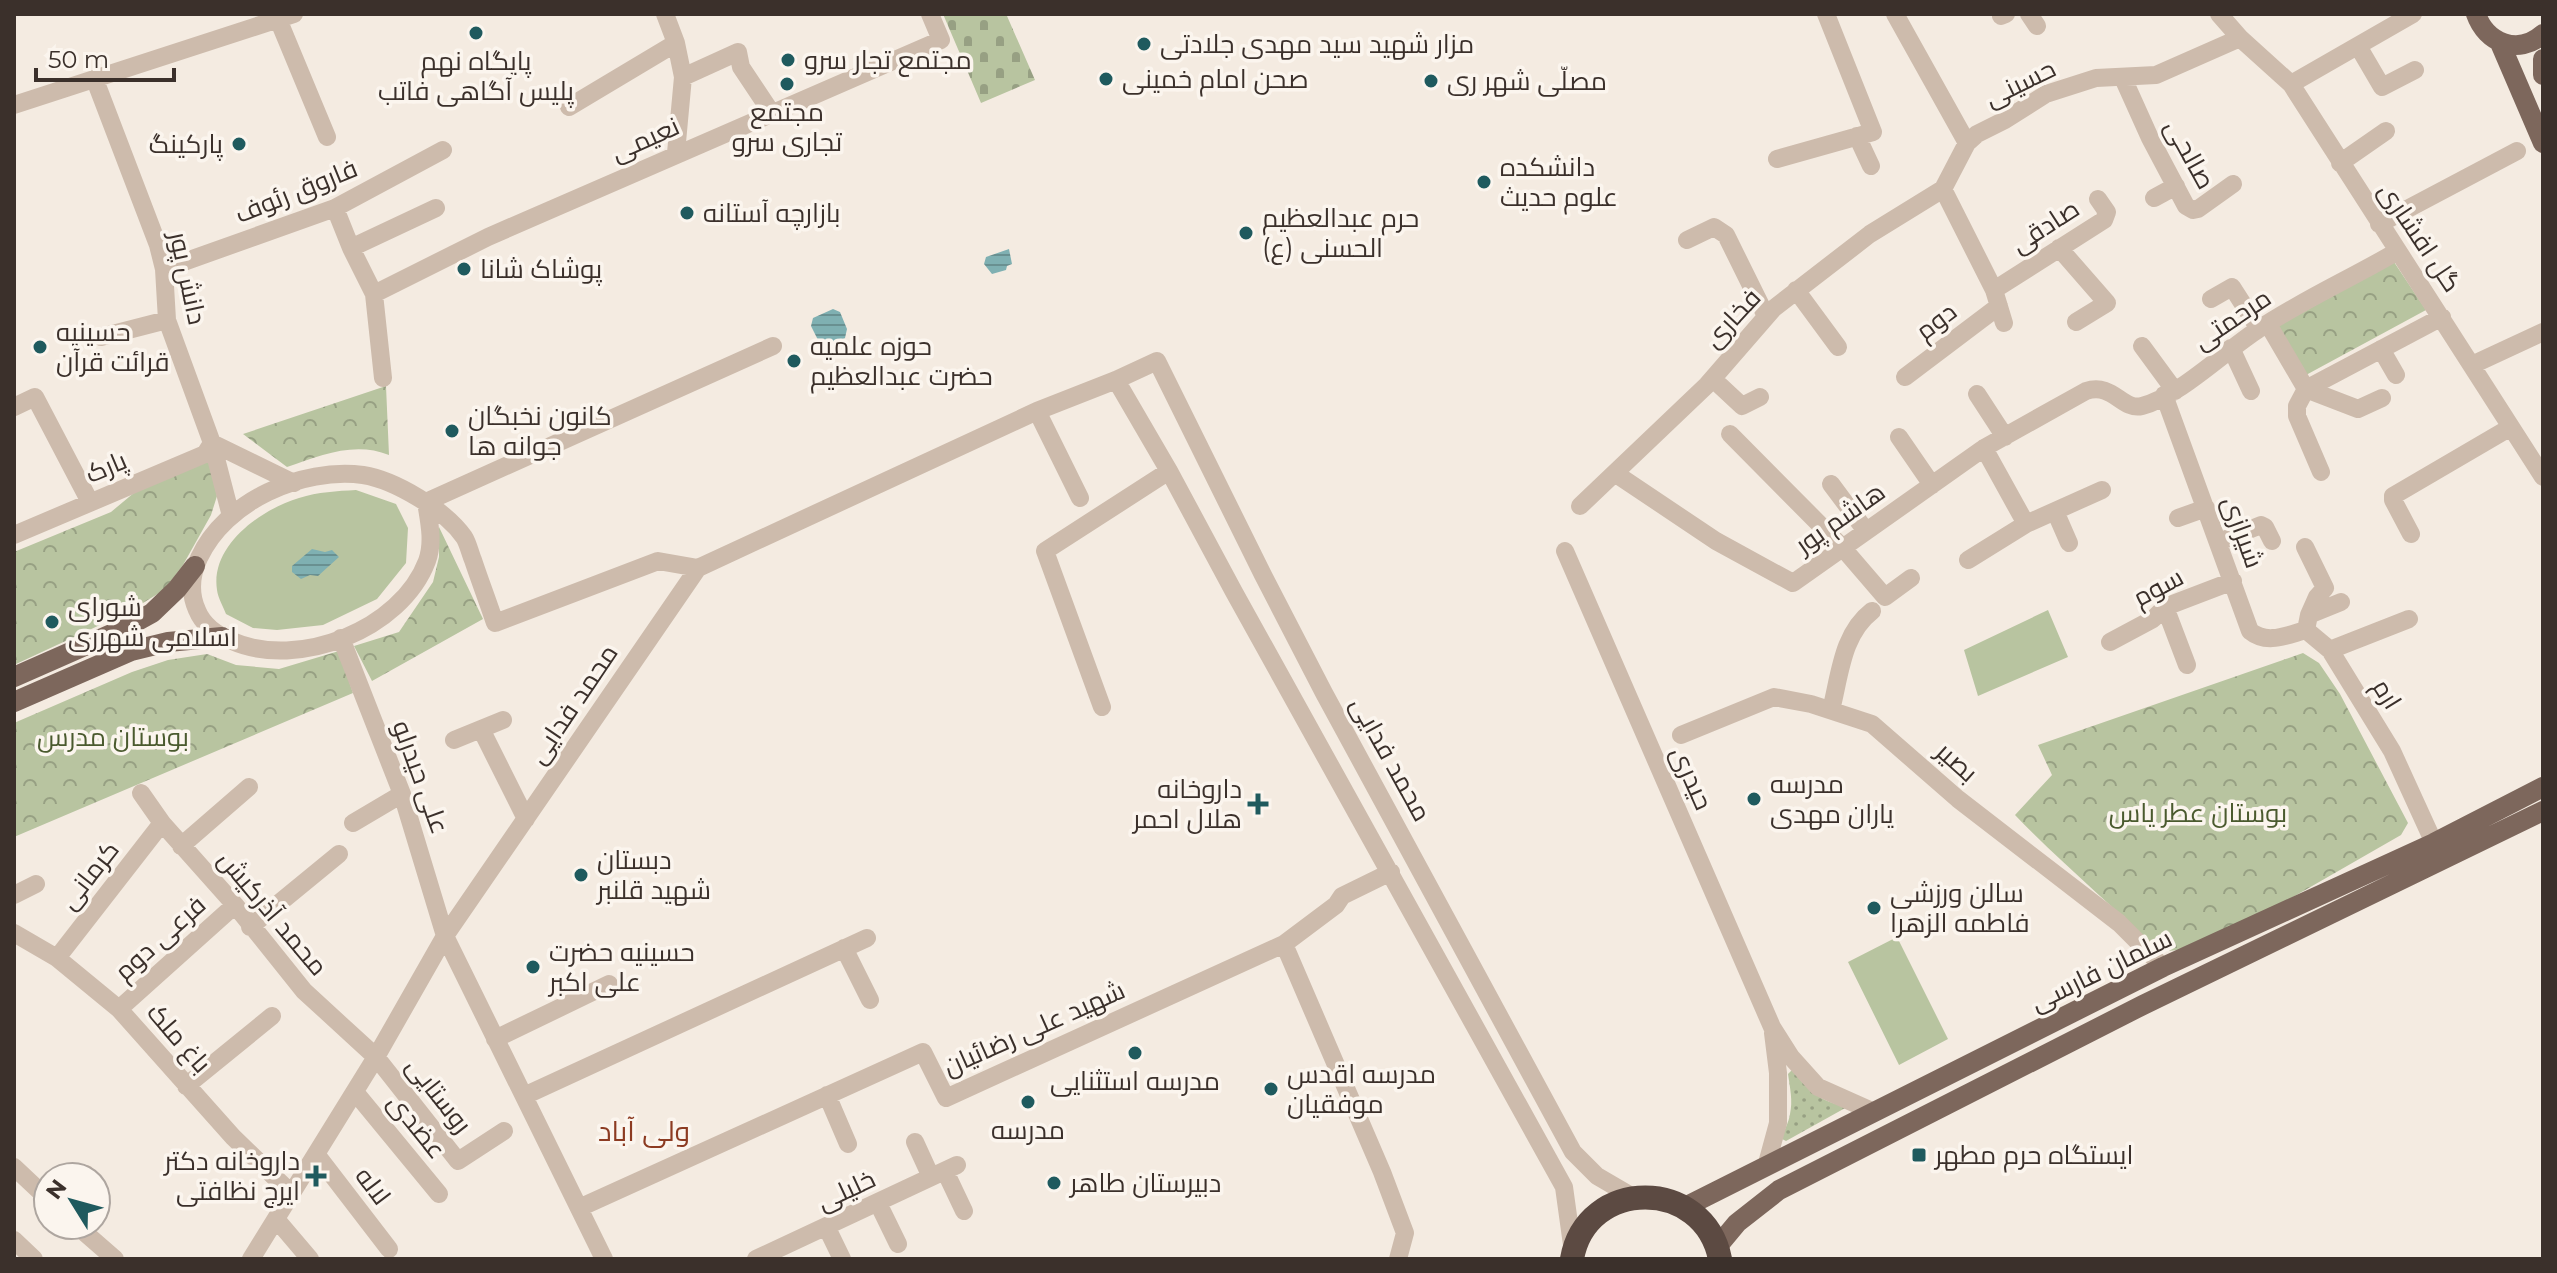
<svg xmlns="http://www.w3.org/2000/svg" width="2557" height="1273" font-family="Montserrat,Cairo,sans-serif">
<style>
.grass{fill:#b8c4a0}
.forest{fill:url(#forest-crowns)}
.cemetery{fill:url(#cemetery-stones)}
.garden{fill:url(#garden-dots)}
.water{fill:url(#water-rules)}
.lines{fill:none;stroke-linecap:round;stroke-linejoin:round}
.minor{stroke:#cdbbac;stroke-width:18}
.major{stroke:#7d675c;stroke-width:20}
.highway{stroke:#5c4a42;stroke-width:24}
.poi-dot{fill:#1f5a5e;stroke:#fbf5ee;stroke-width:3}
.labels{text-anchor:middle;stroke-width:7;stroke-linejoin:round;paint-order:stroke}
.poi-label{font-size:26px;fill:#3b302b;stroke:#fbf5ee;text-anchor:start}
.street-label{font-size:26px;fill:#3b302b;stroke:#fbf5ee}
.park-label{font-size:26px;fill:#4a5a2e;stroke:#fbf5ee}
.neighbourhood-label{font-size:28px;fill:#8c3b22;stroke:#fbf5ee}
</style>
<defs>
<pattern id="forest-crowns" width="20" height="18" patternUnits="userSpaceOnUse" patternTransform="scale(2)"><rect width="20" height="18" fill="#b8c4a0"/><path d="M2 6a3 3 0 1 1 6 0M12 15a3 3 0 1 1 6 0" fill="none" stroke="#97a083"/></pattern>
<pattern id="cemetery-stones" width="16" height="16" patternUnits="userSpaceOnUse" patternTransform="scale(2)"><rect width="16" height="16" fill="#b8c4a0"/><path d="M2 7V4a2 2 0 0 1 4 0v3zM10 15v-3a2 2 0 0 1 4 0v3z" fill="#97a083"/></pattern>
<pattern id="garden-dots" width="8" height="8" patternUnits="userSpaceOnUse" patternTransform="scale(2)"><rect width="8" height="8" fill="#b8c4a0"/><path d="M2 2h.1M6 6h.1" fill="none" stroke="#97a083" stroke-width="1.8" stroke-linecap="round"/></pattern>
<pattern id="water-rules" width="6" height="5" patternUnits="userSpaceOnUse" patternTransform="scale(2)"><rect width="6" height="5" fill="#7fb0b2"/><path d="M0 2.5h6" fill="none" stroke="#699091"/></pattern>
</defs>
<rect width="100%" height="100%" fill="#f4ebe1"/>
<path class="grass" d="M 356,490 L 396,504 L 408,528 L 406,563 L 377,599 L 323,625 L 277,630 L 253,628 L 226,614 C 223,606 218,598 217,590 C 210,545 262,509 299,498 C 318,492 337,491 356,490 Z
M 2048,610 L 2068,657 L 1978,696 L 1964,650 Z
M 1897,937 L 1948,1039 L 1899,1065 L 1848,962 Z"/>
<path class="forest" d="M 2394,262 L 2426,310 L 2306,375 L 2276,327 Z
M 386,386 L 389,455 C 355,441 321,455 287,467 L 243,434 Z
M 208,458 L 217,496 L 211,515 L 183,565 L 164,590 L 130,611 L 14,665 L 14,552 L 111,512 L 135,492 Z
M 439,527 L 483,619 L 372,681 L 354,646 L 399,632 L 433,582 L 439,557 Z
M 339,651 L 353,693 L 14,837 L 14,723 L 132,672 L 168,660 L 207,654 L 236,665 L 279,669 Z
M 2303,653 L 2319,663 L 2340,694 L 2408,823 L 2401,835 L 2286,901 L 2178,950 L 2158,952 C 2112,904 2061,863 2015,815 L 2052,775 L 2038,745 Z"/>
<path class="cemetery" d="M 943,14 L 1011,14 L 1007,16 L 1035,80 L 981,103 Z"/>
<path class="garden" d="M 1792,1070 C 1811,1093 1818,1100 1847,1107 L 1786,1141 L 1782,1139 C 1783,1131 1789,1123 1790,1114 C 1793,1101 1790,1088 1788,1074 Z"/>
<path class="water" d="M 1009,249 L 1012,264 L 1007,266 L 1006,270 L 992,274 L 984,264 L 986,257 Z
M 833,309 L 840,312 L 847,329 L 845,338 L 826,347 L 820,344 L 811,326 L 813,318 Z
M 312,549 L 325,552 L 332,550 L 339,557 L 318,576 L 310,575 L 301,579 L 292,572 L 292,566 Z"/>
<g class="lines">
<path class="minor" d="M 665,14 L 676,43 L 683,77 L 676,153
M 1895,14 L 1967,143
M 2029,14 L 2037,26
M 2219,14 L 2240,38 L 2291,84 L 2543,477
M 2001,16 L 2006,14
M 278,19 L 327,137
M 2358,46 L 2382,87 L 2415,70
M 683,77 L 738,52 L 741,67 L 771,112
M 2123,78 L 2150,138 L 2186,206 L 2193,210 L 2198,209 L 2233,184
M 95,80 L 158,245 L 164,269 L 167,320 L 212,443 L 231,516
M 2291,84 L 2413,14
M 14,105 L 294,14
M 569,107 L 676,43
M 1857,136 L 1871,166
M 1777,159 L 1873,132 L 1826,14
M 2340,163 L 2386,131
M 1943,189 L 1967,143 L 1977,134 L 2005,120 L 2046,94 L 2096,78 L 2156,75 L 2240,38
M 1943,189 L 1994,290 L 2004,323
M 2154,198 L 2176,186
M 335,208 L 351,248 L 374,294 L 383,378
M 2379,224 L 2517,151
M 1687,240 L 1714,227 L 1726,235 L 1766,316
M 351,248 L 436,208
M 2059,248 L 2107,303 L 2076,322
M 164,269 L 335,208 L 443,150
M 1796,290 L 1838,347
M 1994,290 L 2104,220 L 2107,212 L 2098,199
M 374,294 L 488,237 L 941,40 L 930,14
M 2211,299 L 2232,287 L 2259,329
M 2268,324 L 2306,389 L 2297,406 L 2297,416 L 2321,472
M 101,337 L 167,320
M 2142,346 L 2175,391
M 2231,348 L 2251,391
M 2381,349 L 2396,375
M 2472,365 L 2543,332
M 1905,377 L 1999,306
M 1713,379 L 1742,406 L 1760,397
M 1116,380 L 1169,471 L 1234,592 L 1564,1187 L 1573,1252
M 2306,389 L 2442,317
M 2306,389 L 2358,409 L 2382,398
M 1977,394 L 2005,437
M 2164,395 L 2250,631 C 2267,645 2287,635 2306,630
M 14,407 L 35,397 L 90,502
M 1037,411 L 1080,498
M 1730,434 L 1842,547 L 1885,597 L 1911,578
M 1899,437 L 1932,485
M 212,443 L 294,483
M 1984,448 L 2026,524
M 1616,474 L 1716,541 L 1793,583 L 1984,448 L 2086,391 C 2113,382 2122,411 2142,406 C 2178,397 2224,352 2256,331 C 2300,301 2350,279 2396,252
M 1831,484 L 1866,531
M 426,502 C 429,521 434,542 427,561 C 401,630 298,670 232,641 C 217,635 203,625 197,610 C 189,592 191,575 199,558 C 225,501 302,467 363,475 C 395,480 445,510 464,537 C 468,543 470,553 473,560 C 480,581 488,602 495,623 L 658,561 L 698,568
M 426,502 L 773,346
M 1580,506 L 1707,385 L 1773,309 L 1870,234 L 1943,189
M 2055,511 L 2069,543
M 2178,518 L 2206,508
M 2411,534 L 2393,500 L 2393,496 L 2511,427
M 14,535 L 205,454 L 212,443
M 2219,542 L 2261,525 L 2265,527 L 2272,541
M 2305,547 L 2325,588 L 2317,597 L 2309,615
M 1565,551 L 1772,1027 L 1791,1057 L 1818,1087 L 1874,1112
M 1968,560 L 2026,524 L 2102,490
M 2165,607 L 2187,665
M 2409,619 L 2330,650 L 2392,751 L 2434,843
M 341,638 L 402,794 L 445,936 L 604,1259
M 2110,642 L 2153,619 L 2165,607 L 2233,581
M 2330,650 L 2306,630 L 2309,615 L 2341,602
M 1102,707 L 1045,551 L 1169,471
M 1831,710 C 1840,675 1842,634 1872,611
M 481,729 L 526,819
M 1681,735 L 1774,697 L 1811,704 L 1872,724 L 1958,799 L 2119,923 L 2163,967
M 454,740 L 503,720
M 141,793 L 162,823 L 235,905 L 304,991 L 376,1057 L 458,1161 L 504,1131
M 353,823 L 402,794
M 181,846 L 249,787
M 14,895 L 36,884
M 250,927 L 339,854
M 14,933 L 57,958 L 119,1009 L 233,1137 L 292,1194
M 1284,944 L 1382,1172 L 1405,1233 L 1398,1259
M 844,948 L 870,1000
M 57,958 L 162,823
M 119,1009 L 235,905
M 495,1039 L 609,984
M 186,1086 L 272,1016
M 355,1092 L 439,1194
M 827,1095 L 848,1144
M 524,1096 L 867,938
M 915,1142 L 931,1177
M 316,1154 L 389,1249
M 14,1167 L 48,1199
M 1766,1167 L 1778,1123 L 1778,1073 L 1773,1033
M 945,1171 L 964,1211
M 84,1177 L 86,1174
M 878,1203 L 898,1244
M 579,1208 L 923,1052 L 946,1098 L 1284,944 L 1336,905 L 1342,896 L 1391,872
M 276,1219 L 310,1259
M 76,1225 L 115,1259
M 827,1228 L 842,1259
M 14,1240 L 34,1259
M 251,1259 L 376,1057 L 445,936 L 698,568 L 1037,411 L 1116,380 L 1157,361 L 1263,575 L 1324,693 L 1573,1152 L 1597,1176 L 1633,1197
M 756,1259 L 957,1165"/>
<path class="major" d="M 2476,14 C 2486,43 2518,56 2543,34
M 2500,43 L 2543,143
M 2543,59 L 2543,75
M 14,677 L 123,629 L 152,613 L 177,589 L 195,566
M 14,702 L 131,651 L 168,642 L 222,637
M 1685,1207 L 2163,967 L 2434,843 L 2543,787
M 1717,1247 L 1737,1223 L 1779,1190 L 2143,1005 L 2543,811"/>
<path class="highway" d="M 1572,1259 C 1586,1177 1704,1177 1720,1259"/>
</g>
<g class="poi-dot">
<circle cx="476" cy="33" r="8"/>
<circle cx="1144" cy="44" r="8"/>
<circle cx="788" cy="60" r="8"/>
<circle cx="1106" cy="79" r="8"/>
<circle cx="1431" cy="81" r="8"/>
<circle cx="787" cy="84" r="8"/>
<circle cx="239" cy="144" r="8"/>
<circle cx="1484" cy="182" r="8"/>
<circle cx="687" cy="213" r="8"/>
<circle cx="1246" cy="233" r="8"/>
<circle cx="464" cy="269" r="8"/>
<circle cx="40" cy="347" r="8"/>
<circle cx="794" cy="361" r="8"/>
<circle cx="452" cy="431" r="8"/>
<circle cx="52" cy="622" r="8"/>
<circle cx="1754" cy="799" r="8"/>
<path d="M1254 792h8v8h8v8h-8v8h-8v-8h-8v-8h8z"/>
<circle cx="581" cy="875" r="8"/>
<circle cx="1874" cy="908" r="8"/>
<circle cx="533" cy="967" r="8"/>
<circle cx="1135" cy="1053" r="8"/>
<circle cx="1271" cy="1089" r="8"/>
<circle cx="1028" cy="1102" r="8"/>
<rect x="1911" y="1147" width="16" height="16" rx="4"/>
<path d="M312 1164h8v8h8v8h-8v8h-8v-8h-8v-8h8z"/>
<circle cx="1054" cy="1183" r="8"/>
</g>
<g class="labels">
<g class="poi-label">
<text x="1160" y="53">مزار شهید سید مهدی جلادتی</text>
<text x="804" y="69">مجتمع تجار سرو</text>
<text x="476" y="70" text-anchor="middle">پایگاه نهم<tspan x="476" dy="30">پلیس آگاهی فاتب</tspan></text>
<text x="1122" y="88">صحن امام خمینی</text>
<text x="1447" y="90">مصلّی شهر ری</text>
<text x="787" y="121" text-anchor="middle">مجتمع<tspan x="787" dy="30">تجاری سرو</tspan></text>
<text x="223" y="153" text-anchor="end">پارکینگ</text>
<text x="1500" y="176">دانشکده<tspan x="1500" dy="30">علوم حدیث</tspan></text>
<text x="703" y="222">بازارچه آستانه</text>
<text x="1262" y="227">حرم عبدالعظیم<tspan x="1262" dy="30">الحسنی (ع)</tspan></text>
<text x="480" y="278">پوشاک شانا</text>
<text x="56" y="341">حسینیه<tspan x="56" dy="30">قرائت قرآن</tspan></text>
<text x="810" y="355">حوزه علمیه<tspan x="810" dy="30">حضرت عبدالعظیم</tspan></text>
<text x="468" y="425">کانون نخبگان<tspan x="468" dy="30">جوانه ها</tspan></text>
<text x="68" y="616">شورای<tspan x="68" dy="30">اسلامی شهرری</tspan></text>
<text x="1770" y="793">مدرسه<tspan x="1770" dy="30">یاران مهدی</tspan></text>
<text x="1242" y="798" text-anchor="end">داروخانه<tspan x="1242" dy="30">هلال احمر</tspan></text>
<text x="597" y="869">دبستان<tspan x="597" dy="30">شهید قلنبر</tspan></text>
<text x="1890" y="902">سالن ورزشی<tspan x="1890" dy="30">فاطمه الزهرا</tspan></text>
<text x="549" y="961">حسینیه حضرت<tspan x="549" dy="30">علی اکبر</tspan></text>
<text x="1287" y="1083">مدرسه اقدس<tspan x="1287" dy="30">موفقیان</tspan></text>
<text x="1135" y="1090" text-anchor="middle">مدرسه استثنایی</text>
<text x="1028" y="1139" text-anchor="middle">مدرسه</text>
<text x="1935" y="1164">ایستگاه حرم مطهر</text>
<text x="300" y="1170" text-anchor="end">داروخانه دکتر<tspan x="300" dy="30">ایرج نظافتی</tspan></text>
<text x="1070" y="1192">دبیرستان طاهر</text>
</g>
<g class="street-label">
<text transform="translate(2020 83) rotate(-26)" y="9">حسینی</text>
<text transform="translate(645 139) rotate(-24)" y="9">نعیمی</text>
<text transform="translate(2190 154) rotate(61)" y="9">صالحی</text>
<text transform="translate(296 191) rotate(-22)" y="9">فاروق رئوف</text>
<text transform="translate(2045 226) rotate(-33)" y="9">صادقی</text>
<text transform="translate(2420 237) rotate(56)" y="9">گل افشاری</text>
<text transform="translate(188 278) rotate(78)" y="9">دانش پور</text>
<text transform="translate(1732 318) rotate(-47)" y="9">فخاری</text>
<text transform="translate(2232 319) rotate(-34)" y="9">مرحمتی</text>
<text transform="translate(1936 321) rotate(-37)" y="9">دوم</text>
<text transform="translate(106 467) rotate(-23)" y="9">پارک</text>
<text transform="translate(1840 518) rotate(-35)" y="9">هاشم پور</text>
<text transform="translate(2243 532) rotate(70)" y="9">شیرازی</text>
<text transform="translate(2158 587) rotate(-28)" y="9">سوم</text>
<text transform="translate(2387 694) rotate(58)" y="9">ارم</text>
<text transform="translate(573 704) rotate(-56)" y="9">محمد فدایی</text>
<text transform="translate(1391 759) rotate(61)" y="9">محمد فدایی</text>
<text transform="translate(1957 762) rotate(42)" y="9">بصیر</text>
<text transform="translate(421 777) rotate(70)" y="9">علی حیدرلو</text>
<text transform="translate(1692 778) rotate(66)" y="9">حیدری</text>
<text transform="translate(89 875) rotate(-52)" y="9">کرمانی</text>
<text transform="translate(273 913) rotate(50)" y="9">محمد آذرکیش</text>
<text transform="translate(160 938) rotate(-42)" y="9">فرعی دوم</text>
<text transform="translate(2101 970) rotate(-26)" y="9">سلمان فارسی</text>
<text transform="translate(1034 1028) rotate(-24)" y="9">شهید علی رضائیان</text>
<text transform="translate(179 1038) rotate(49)" y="9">باغ ملک</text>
<text transform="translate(439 1095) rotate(52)" y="9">روستایی</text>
<text transform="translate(417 1126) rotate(51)" y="9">عضدی</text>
<text transform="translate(373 1186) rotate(53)" y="9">لاله</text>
<text transform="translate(846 1190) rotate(-25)" y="9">خلیلی</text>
</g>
<g class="park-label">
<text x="113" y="746">بوستان مدرس</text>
<text x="2198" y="822">بوستان عطر یاس</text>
</g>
<g class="neighbourhood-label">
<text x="644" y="1141">ولی آباد</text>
</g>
</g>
<rect width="2557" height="1273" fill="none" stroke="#3b302b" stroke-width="32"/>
<g transform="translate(72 1201) rotate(307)"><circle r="38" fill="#fbf5ee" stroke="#aea6a0" stroke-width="2"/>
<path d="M0-6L14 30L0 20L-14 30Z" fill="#1f5a5e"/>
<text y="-12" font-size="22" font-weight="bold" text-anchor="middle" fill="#3b302b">N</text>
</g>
<path d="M36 68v12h138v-12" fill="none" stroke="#3b302b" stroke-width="4"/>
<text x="48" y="68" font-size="24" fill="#3b302b" stroke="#fbf5ee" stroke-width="6" paint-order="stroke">50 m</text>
</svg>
